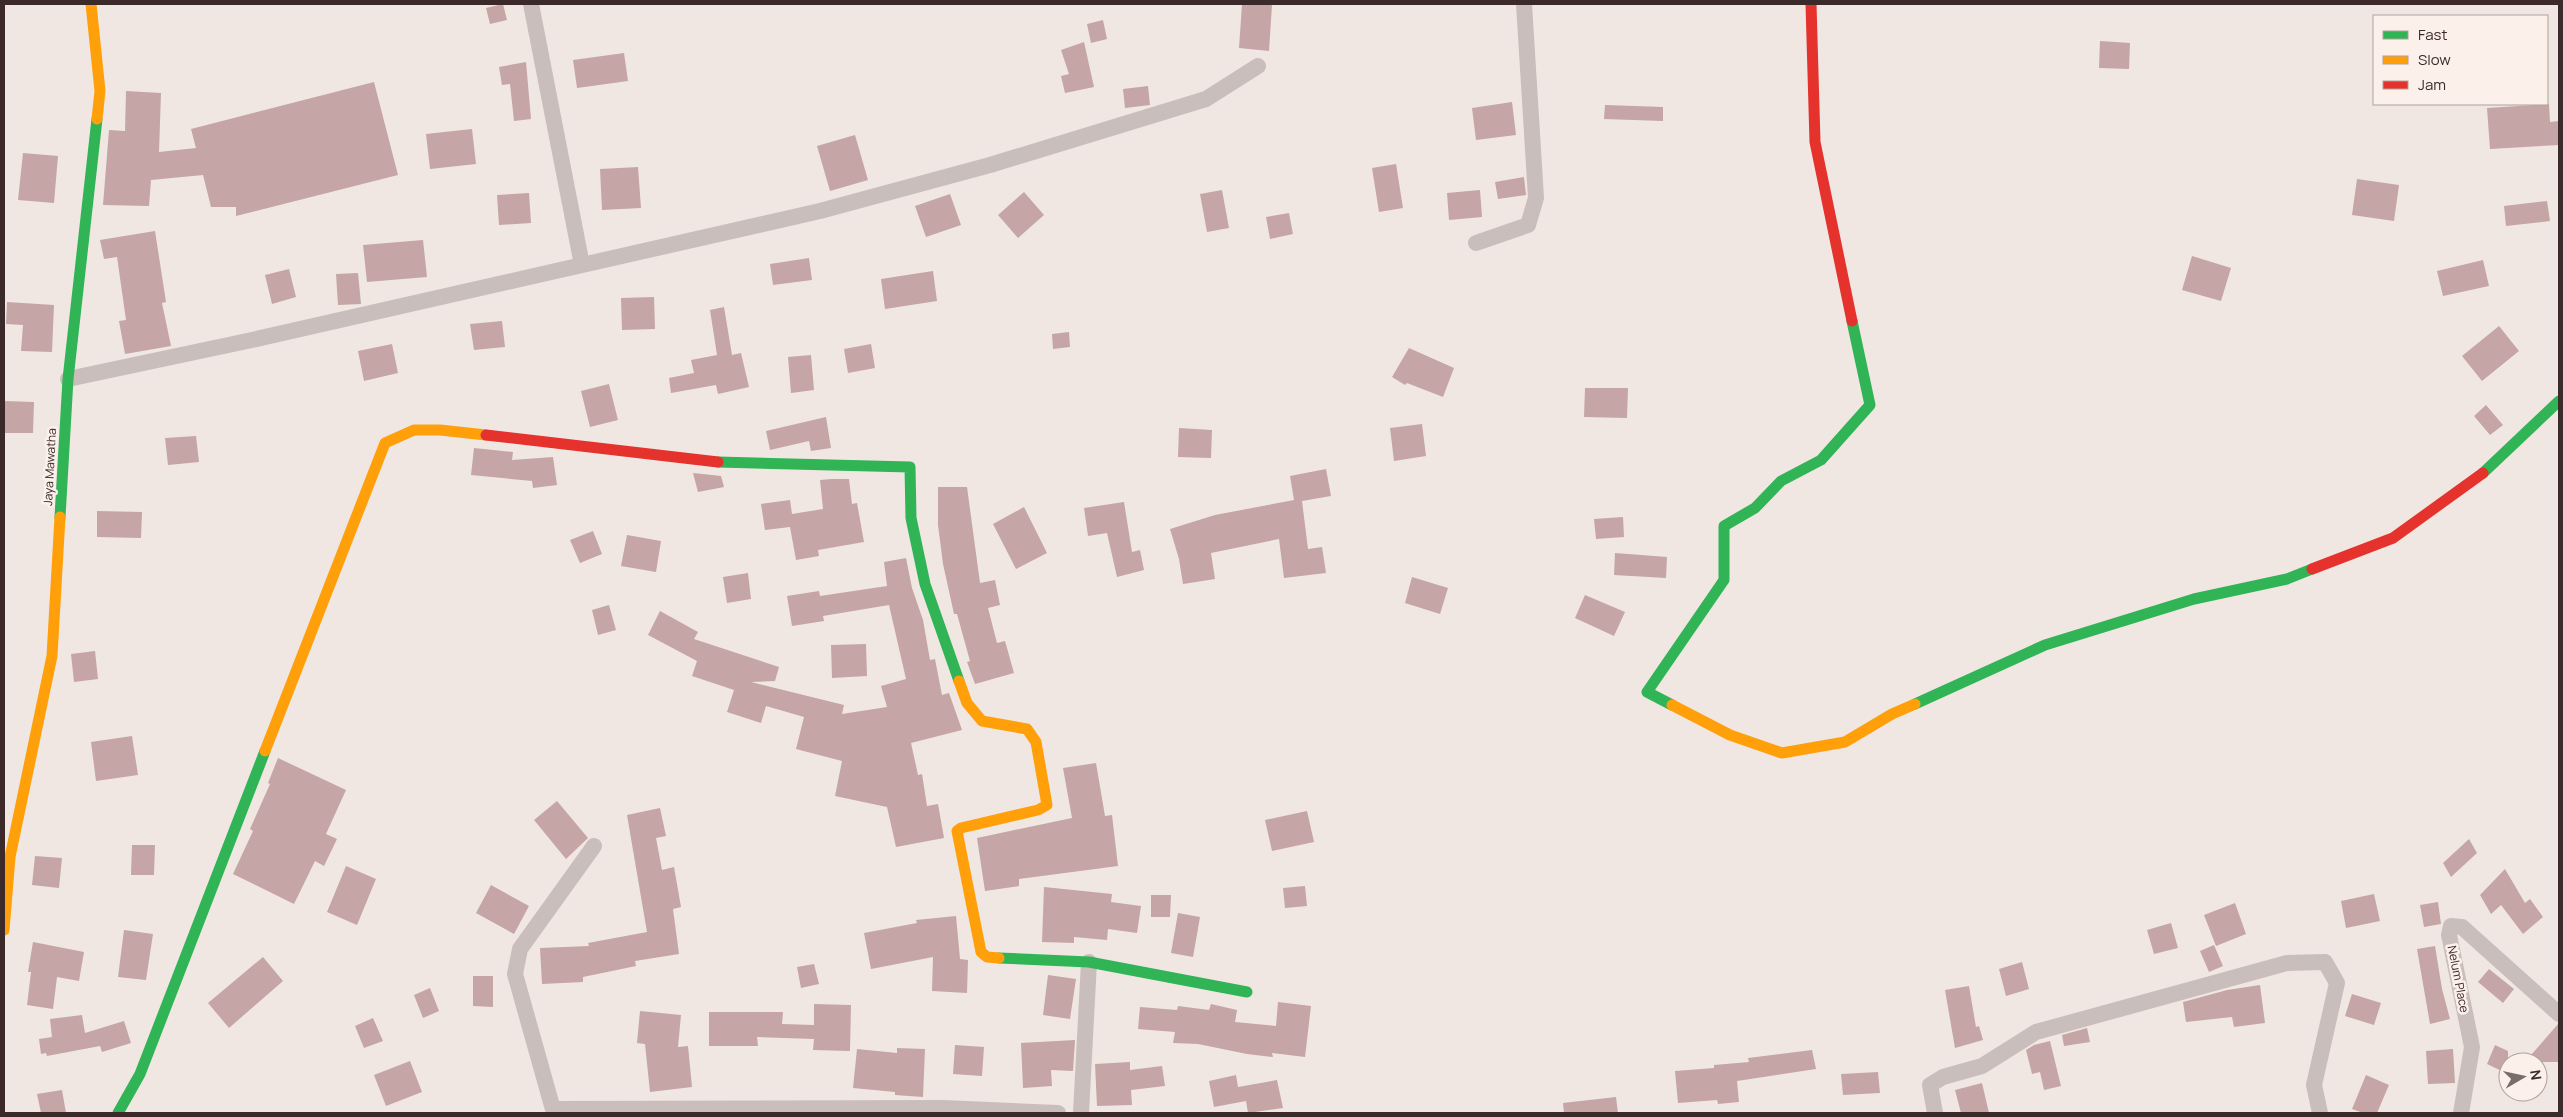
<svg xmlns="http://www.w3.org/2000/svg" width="2563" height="1117" font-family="Manrope,sans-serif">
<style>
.building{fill:#c5a5a5}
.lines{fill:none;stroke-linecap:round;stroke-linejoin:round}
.street{stroke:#c9bebb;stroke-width:16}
.fast{stroke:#30b455;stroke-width:11}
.slow{stroke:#ff9f0a;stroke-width:11}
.jam{stroke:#e5322d;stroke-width:11}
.labels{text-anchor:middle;stroke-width:5;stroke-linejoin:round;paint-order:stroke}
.street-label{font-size:12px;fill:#3b2a29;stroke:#fcf0eb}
</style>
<rect width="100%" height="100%" fill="#f0e7e3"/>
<path class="building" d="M 503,4 L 507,20 L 490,24 L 486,8 Z
M 1242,4 L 1272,5 L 1269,51 L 1239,48 Z
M 1103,20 L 1107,39 L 1091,43 L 1087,24 Z
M 2100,41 L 2130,43 L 2129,69 L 2099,68 Z
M 1084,42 L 1094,87 L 1065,93 L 1061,76 L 1069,74 L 1061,50 Z
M 624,53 L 628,81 L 577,88 L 573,60 Z
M 526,62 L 531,119 L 514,121 L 510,84 L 502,85 L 499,67 Z
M 374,82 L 398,175 L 236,216 L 236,207 L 211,207 L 203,175 L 151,180 L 149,206 L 103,205 L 109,130 L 125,131 L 126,91 L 161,93 L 159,152 L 196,148 L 191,129 Z
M 1148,86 L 1150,105 L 1125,108 L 1123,89 Z
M 1512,102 L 1516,135 L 1476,140 L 1472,108 Z
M 2549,104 L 2550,122 L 2559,121 L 2559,145 L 2490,149 L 2487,108 Z
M 1605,105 L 1663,107 L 1663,121 L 1604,119 Z
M 472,129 L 476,164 L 430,169 L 426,134 Z
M 855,135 L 868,180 L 830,191 L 817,146 Z
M 23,153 L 58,156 L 54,203 L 18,200 Z
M 1396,164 L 1403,208 L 1379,212 L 1372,168 Z
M 638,167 L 641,208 L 602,210 L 600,169 Z
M 1524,177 L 1526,195 L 1498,199 L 1495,182 Z
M 2357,179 L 2399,185 L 2394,221 L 2352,215 Z
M 1222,190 L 1229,228 L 1207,232 L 1200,194 Z
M 1480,190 L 1482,217 L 1449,220 L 1447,193 Z
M 1024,192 L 1044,215 L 1018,238 L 998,215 Z
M 529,193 L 531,223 L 499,225 L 497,195 Z
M 950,194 L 961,225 L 926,237 L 915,206 Z
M 2547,201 L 2550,221 L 2506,226 L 2504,206 Z
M 1289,213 L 1293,234 L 1270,239 L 1266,217 Z
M 155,231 L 166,302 L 162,303 L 171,346 L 125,354 L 119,321 L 126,320 L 117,257 L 104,259 L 100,240 Z
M 423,240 L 427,277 L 367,282 L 363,245 Z
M 2192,256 L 2231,268 L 2221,301 L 2182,290 Z
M 809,258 L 812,280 L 773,285 L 770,264 Z
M 2483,260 L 2489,286 L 2443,296 L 2437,271 Z
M 289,269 L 296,297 L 272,304 L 265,275 Z
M 933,271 L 937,301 L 885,309 L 881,279 Z
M 358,273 L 361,304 L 338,305 L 336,274 Z
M 654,297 L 655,329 L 622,330 L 621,298 Z
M 7,302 L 54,305 L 52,352 L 21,351 L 23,325 L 6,324 Z
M 724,307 L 732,355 L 741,353 L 749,387 L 718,394 L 716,385 L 671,393 L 669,378 L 694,373 L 691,360 L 717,355 L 710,310 Z
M 502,321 L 505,347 L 474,350 L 470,324 Z
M 2499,326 L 2519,351 L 2482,381 L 2462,356 Z
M 1069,332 L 1070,347 L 1053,349 L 1052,334 Z
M 392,344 L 398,373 L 364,381 L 358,351 Z
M 871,344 L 875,368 L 848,373 L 844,349 Z
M 1409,348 L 1454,368 L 1443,397 L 1407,383 L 1405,385 L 1392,377 Z
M 811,355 L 814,390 L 791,393 L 788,357 Z
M 609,384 L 618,420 L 590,427 L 581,391 Z
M 1585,388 L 1628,388 L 1627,418 L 1584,417 Z
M 4,401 L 34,402 L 33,433 L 4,433 Z
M 2486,405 L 2503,425 L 2490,435 L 2474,416 Z
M 826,417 L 831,448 L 811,451 L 809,441 L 770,450 L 766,431 Z
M 1422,424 L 1426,456 L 1394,461 L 1390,428 Z
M 1179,428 L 1212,430 L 1211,458 L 1178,457 Z
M 196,436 L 199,462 L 168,465 L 165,438 Z
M 474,448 L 513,452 L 512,460 L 553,457 L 557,485 L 533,488 L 532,481 L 471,475 Z
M 1326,469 L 1331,496 L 1302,501 L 1308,549 L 1322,547 L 1326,573 L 1284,578 L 1279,539 L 1211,553 L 1215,579 L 1183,584 L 1179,559 L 1170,529 L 1215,515 L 1294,500 L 1290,476 Z
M 693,473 L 721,476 L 724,487 L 698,492 Z
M 832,479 L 849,479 L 852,504 L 857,503 L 864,542 L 818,550 L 819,556 L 796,560 L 790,527 L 765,530 L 761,504 L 790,500 L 792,514 L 823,509 L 820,480 Z
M 938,487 L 967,487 L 980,583 L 995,580 L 1000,605 L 988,608 L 997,643 L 1005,641 L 1014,673 L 975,684 L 967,662 L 970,661 L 957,614 L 954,614 L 943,564 L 938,525 Z
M 1124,502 L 1132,552 L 1140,550 L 1144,570 L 1117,577 L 1107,533 L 1088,536 L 1084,508 Z
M 1024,507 L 1047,553 L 1016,569 L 993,524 Z
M 97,511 L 142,512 L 141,538 L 97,537 Z
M 1623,517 L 1624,537 L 1596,539 L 1594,519 Z
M 593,531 L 602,554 L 580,563 L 570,540 Z
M 627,535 L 661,541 L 656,572 L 621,566 Z
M 1615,553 L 1667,557 L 1666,578 L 1614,575 Z
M 906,558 L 912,588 L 923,620 L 930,660 L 935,659 L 942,695 L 949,693 L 962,730 L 911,743 L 918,775 L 922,774 L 927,806 L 938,804 L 944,838 L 896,847 L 887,807 L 835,796 L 842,761 L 796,749 L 804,717 L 766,706 L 761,723 L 727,712 L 734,690 L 692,676 L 697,661 L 648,635 L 660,611 L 698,632 L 694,639 L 779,667 L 775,681 L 751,682 L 844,705 L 842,714 L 887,707 L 881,686 L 906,679 L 889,605 L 823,616 L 824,621 L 792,626 L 787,596 L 819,591 L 820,596 L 887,586 L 884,562 Z
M 748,573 L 751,599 L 727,603 L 723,577 Z
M 1412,577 L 1448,588 L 1440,614 L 1405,603 Z
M 1585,595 L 1625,612 L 1614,636 L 1575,618 Z
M 609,605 L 616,630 L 598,635 L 592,610 Z
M 866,644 L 867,676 L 832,678 L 831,645 Z
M 95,651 L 98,679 L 74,682 L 71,654 Z
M 132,736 L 138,775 L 96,781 L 91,742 Z
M 278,758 L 346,790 L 326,834 L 337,839 L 324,866 L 315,861 L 294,904 L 233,874 L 253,831 L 250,829 L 270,784 L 268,783 Z
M 1096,763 L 1105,816 L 1112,815 L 1118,866 L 1019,879 L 1019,886 L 985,891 L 977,838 L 1072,818 L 1063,768 Z
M 557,801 L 588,838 L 566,859 L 534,820 Z
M 660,808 L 666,836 L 656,838 L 662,870 L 674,867 L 681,907 L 673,909 L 679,954 L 635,961 L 636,966 L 583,977 L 583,982 L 542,984 L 540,948 L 589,946 L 588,943 L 647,932 L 627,815 Z
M 1307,811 L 1314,842 L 1272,851 L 1265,820 Z
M 2469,839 L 2477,853 L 2451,877 L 2443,863 Z
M 132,845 L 155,845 L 154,875 L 131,875 Z
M 35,856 L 62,858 L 59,888 L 32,885 Z
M 346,866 L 376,879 L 357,925 L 327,912 Z
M 2505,869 L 2525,903 L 2530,899 L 2543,917 L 2523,934 L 2501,905 L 2491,914 L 2480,895 Z
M 491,885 L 529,906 L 514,934 L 476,913 Z
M 1305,886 L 1307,906 L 1285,908 L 1283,888 Z
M 1044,887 L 1112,894 L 1111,902 L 1141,906 L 1137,933 L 1108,929 L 1107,940 L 1074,937 L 1074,943 L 1042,942 Z
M 2374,894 L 2380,921 L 2346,928 L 2341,901 Z
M 1151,895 L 1171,895 L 1170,917 L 1151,917 Z
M 2438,902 L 2441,924 L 2424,927 L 2420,905 Z
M 2235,903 L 2246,934 L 2216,946 L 2204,915 Z
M 1178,913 L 1200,917 L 1193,957 L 1171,953 Z
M 956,916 L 960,959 L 968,960 L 967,993 L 932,991 L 933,957 L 871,969 L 864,933 L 917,923 L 916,920 Z
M 2171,923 L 2178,948 L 2154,954 L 2147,930 Z
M 124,930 L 153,934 L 146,980 L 118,977 Z
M 33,942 L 84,952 L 79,981 L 57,977 L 53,1009 L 27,1005 L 31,972 L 28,972 Z
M 2214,945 L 2223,966 L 2209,972 L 2200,951 Z
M 2435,946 L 2442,989 L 2450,1019 L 2430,1024 L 2417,949 Z
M 263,957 L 283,981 L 229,1028 L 208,1003 Z
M 2022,962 L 2029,989 L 2006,996 L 1999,969 Z
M 814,964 L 819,984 L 801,988 L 797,967 Z
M 2489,969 L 2514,989 L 2503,1003 L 2478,982 Z
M 1048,975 L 1076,979 L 1070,1019 L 1043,1015 Z
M 473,976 L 493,976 L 493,1007 L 473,1006 Z
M 2260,985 L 2265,1023 L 2234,1027 L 2232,1017 L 2186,1022 L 2183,1002 L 2227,990 Z
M 1969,986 L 1976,1027 L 1979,1026 L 1983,1040 L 1955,1048 L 1945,990 Z
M 430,988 L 439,1011 L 423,1018 L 414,995 Z
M 2352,994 L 2381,1003 L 2374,1025 L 2345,1016 Z
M 1278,1002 L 1311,1006 L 1305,1057 L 1272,1053 L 1273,1057 L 1247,1054 L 1198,1044 L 1173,1043 L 1175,1032 L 1138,1029 L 1140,1007 L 1177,1010 L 1178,1006 L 1209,1010 L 1211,1004 L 1237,1010 L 1235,1022 L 1276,1026 Z
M 814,1004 L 851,1005 L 850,1051 L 813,1050 L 814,1039 L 757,1037 L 758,1046 L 709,1046 L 709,1012 L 783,1012 L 782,1024 L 814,1025 Z
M 640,1011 L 681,1015 L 678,1047 L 688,1046 L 692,1087 L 650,1092 L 645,1044 L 637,1043 Z
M 82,1015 L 85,1033 L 124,1021 L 131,1043 L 102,1052 L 100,1046 L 47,1056 L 46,1053 L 41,1054 L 39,1039 L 52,1037 L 50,1019 Z
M 373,1018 L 383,1041 L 364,1048 L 355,1026 Z
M 2558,1024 L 2559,1062 L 2525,1062 Z
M 2087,1028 L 2090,1042 L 2064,1046 L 2062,1035 Z
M 1075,1040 L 1073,1071 L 1051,1070 L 1052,1086 L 1023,1088 L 1021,1043 Z
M 2050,1041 L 2061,1086 L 2044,1090 L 2040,1072 L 2032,1074 L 2026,1050 L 2034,1045 Z
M 955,1045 L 984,1047 L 982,1076 L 953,1074 Z
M 2495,1045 L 2508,1051 L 2508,1074 L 2487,1064 Z
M 897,1048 L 925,1049 L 923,1097 L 895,1095 L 895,1092 L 853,1088 L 857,1049 L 897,1053 Z
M 2453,1049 L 2455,1083 L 2428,1084 L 2426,1051 Z
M 1812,1050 L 1816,1069 L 1737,1081 L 1739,1102 L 1718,1104 L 1717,1100 L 1678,1103 L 1675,1071 L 1714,1068 L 1714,1065 L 1749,1062 L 1748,1058 Z
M 410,1061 L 422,1092 L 386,1106 L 374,1075 Z
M 1130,1062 L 1130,1070 L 1162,1066 L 1165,1086 L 1131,1090 L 1132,1105 L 1097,1106 L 1095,1064 Z
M 1878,1072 L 1880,1093 L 1843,1095 L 1841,1074 Z
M 1236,1075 L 1238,1087 L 1277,1080 L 1283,1108 L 1248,1113 L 1246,1101 L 1214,1107 L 1209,1081 Z
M 2366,1075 L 2389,1085 L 2377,1113 L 2363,1113 L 2352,1109 Z
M 1982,1083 L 1989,1113 L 1961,1113 L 1955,1090 Z
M 62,1090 L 66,1113 L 41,1113 L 37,1094 Z
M 1616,1097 L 1618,1113 L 1564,1113 L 1563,1103 Z"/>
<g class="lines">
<path class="street" d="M 531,4 L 582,265
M 1476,243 L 1528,225 L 1536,198 L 1524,4
M 68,379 L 252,340 L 820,211 L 990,165 L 1206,99 L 1258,66
M 553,1109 L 943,1108 L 1058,1113
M 554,1113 L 515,974 L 520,949 L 594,846
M 1081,1113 L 1089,962
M 1935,1113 L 1930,1085 L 1943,1077 L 1982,1066 L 2036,1032 L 2287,963 L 2325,962 L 2337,983 L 2314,1085 L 2320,1113
M 2461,1113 L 2472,1047 L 2449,935 L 2451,926 L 2462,927 L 2559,1014"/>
<path class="fast" d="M 718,462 L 910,467 L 911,518 L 925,584 L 959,681
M 2483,473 L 2559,401
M 60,517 L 68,379 L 97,119
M 1915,704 L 2045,645 L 2194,599 L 2287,579 L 2312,569
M 1672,705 L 1647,692 L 1724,580 L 1724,526 L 1755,508 L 1781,481 L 1821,460 L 1870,405 L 1852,321
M 999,958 L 1089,962 L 1247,992
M 118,1113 L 140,1074 L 265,751"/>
<path class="slow" d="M 91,4 L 100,91 L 97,119
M 959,681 L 967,703 L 982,721 L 1027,729 L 1036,742 L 1047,805 L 1038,810 L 961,828 L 957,831 L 981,952 L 987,957 L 999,958
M 1672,705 L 1730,735 L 1782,753 L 1845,742 L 1892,714 L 1915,704
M 265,751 L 385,443 L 414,430 L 440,430 L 486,435
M 4,930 L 10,857 L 52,656 L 60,517"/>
<path class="jam" d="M 1811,4 L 1815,142 L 1852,321
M 486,435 L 718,462
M 2312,569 L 2393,538 L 2483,473"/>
</g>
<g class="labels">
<g class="street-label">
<text transform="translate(50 467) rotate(-87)" y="4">Jaya Mawatha</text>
<text transform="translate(2458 979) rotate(79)" y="4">Nelum Place</text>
</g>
</g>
<rect width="2563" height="1117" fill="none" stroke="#3b2a29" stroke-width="10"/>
<rect x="2373" y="15" width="175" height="90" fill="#fcf0eb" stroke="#afa19d"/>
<rect x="2383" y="31" width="25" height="8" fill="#30b455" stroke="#afa19d"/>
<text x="2418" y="40" font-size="15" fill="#3b2a29">Fast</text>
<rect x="2383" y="56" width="25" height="8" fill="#ff9f0a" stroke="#afa19d"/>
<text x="2418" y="65" font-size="15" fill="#3b2a29">Slow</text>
<rect x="2383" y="81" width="25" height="8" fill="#e5322d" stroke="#afa19d"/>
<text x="2418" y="90" font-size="15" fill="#3b2a29">Jam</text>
<g transform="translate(2523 1077) rotate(81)"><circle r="24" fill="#fcf0eb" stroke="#afa19d"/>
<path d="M0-4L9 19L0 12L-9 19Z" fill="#7a6c6a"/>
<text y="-8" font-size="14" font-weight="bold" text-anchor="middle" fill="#3b2a29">N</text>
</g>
</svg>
